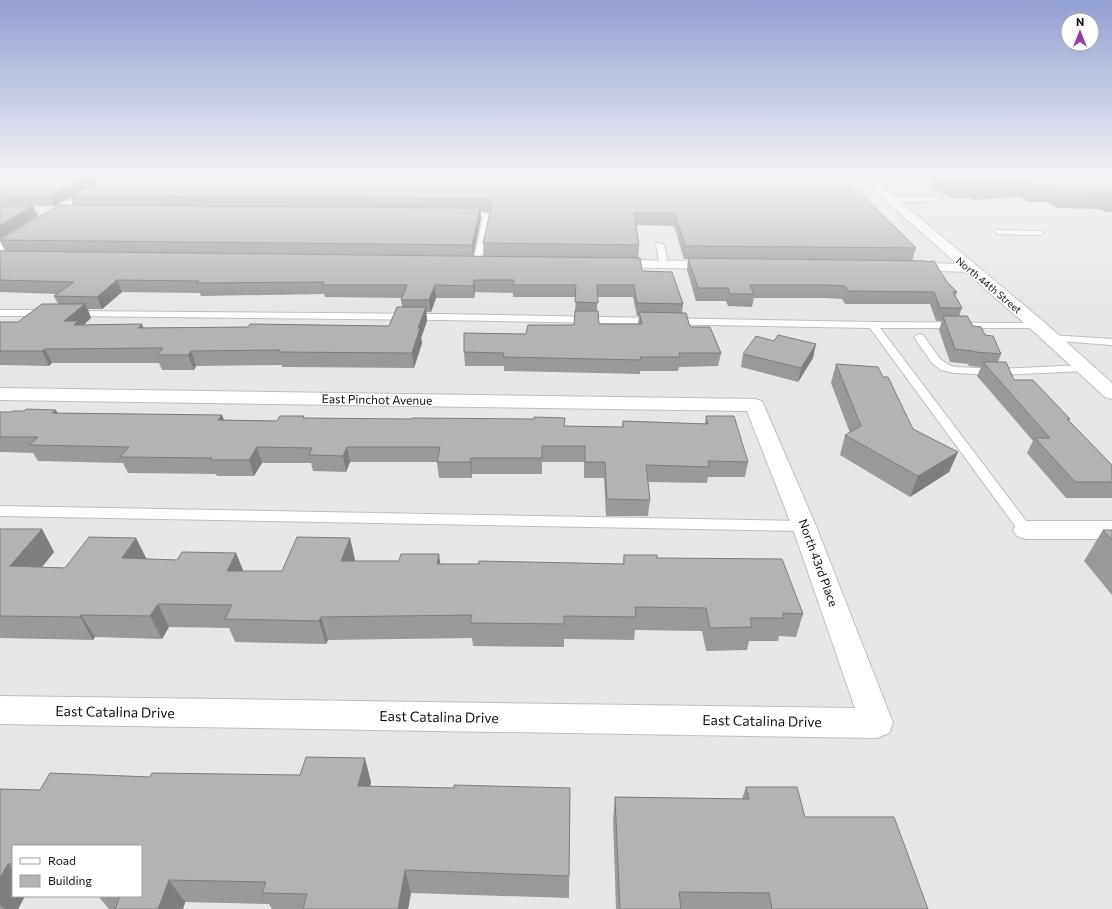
<svg xmlns="http://www.w3.org/2000/svg" width="1112" height="909" font-family="Commissioner,sans-serif">
<style>
.lines{fill:none;stroke-linecap:round;stroke-linejoin:round}
.service-casing{stroke:#c0bdc0;stroke-width:2}
.minor-casing{stroke:#c0bdc0;stroke-width:2}
.primary-casing{stroke:#c0bdc0;stroke-width:2}
.service{fill:#fff;fill-rule:evenodd}
.minor{fill:#fff;fill-rule:evenodd}
.primary{fill:#fff;fill-rule:evenodd}
.wall{fill:#9c999c;fill-rule:evenodd}
.shaded-wall{fill:#7f7d7f}
.building{fill:#b5b2b5;stroke:#7f7d7f}
.labels{text-anchor:middle;stroke-width:3;stroke-linejoin:round;paint-order:stroke}
.far-street-label{font-size:10px;fill:#111011;stroke:#fff}
.street-label{font-size:12px;fill:#111011;stroke:#fff}
.near-street-label{font-size:14px;fill:#111011;stroke:#fff}
</style>
<rect width="100%" height="100%" fill="#e8e5e8"/>
<g class="lines">
<defs>
<path id="service" d="M 938,195 L 941,197 C 932,205 902,201 889,201 L 886,199 L 889,197 L 932,197 Z
M 461,213 L 487,213 L 491,215 L 480,265 L 477,266 L 473,263 L 483,217 L 464,217 L 460,215 Z
M 996,230 L 1040,231 L 1044,233 L 1040,235 L 999,234 L 995,232 Z
M 657,243 L 660,243 L 664,245 L 668,265 L 667,267 L 661,267 L 660,265 L 656,245 Z
M 0,310 L 46,310 L 51,313 L 46,316 L 0,316 Z
M 72,311 L 441,314 L 873,322 L 1038,323 L 1042,324 L 1043,326 L 1042,328 L 880,328 L 1033,530 L 1031,534 L 1026,535 L 1021,534 L 870,328 L 441,320 L 69,316 L 67,314 Z
M 919,334 L 923,335 L 940,359 L 949,365 L 955,367 L 998,369 L 1083,365 L 1088,368 L 1083,371 L 998,375 L 955,373 L 945,371 L 941,370 L 932,363 L 914,337 Z
M 1051,335 L 1112,339 L 1112,345 L 1047,340 L 1046,338 Z
M 0,506 L 804,521 L 809,522 L 811,526 L 809,530 L 804,531 L 0,516 Z"/>
<path id="minor" d="M 106,178 L 119,178 L 5,250 L 0,251 L 0,241 Z
M 869,179 L 960,179 L 966,182 L 960,185 L 877,185 L 872,187 L 822,187 L 816,184 L 822,181 L 864,181 Z
M 611,260 L 717,261 L 722,262 L 724,265 L 722,268 L 717,269 L 606,267 L 604,264 L 606,261 Z
M 909,263 L 968,264 L 973,265 L 975,268 L 973,271 L 968,272 L 904,270 L 902,267 L 904,264 Z
M 0,388 L 755,399 L 762,401 L 816,526 L 893,723 L 889,733 L 877,738 L 0,724 L 0,696 L 855,708 L 792,526 L 747,411 L 0,400 Z
M 1026,521 L 1112,521 L 1112,539 L 1026,539 L 1017,536 L 1013,530 L 1017,524 Z"/>
<path id="primary" d="M 860,178 L 872,178 L 1044,322 L 1112,383 L 1112,399 L 1105,397 L 1032,330 Z"/>
</defs>
<use href="#service" class="service-casing"/>
<use href="#minor" class="minor-casing"/>
<use href="#primary" class="primary-casing"/>
<use href="#service" class="service"/>
<use href="#minor" class="minor"/>
<use href="#primary" class="primary"/>
</g>
<path class="wall" d="M 0,178 L 845,178 L 916,248 L 912,261 L 947,282 L 957,292 L 955,296 L 962,308 L 959,316 L 985,335 L 1001,354 L 998,362 L 1014,380 L 1070,419 L 1069,421 L 1112,465 L 1112,498 L 1066,498 L 1027,453 L 1033,441 L 977,376 L 981,367 L 969,366 L 968,364 L 950,362 L 939,330 L 942,321 L 936,321 L 930,304 L 845,304 L 842,299 L 825,298 L 754,298 L 752,307 L 728,306 L 726,301 L 696,301 L 687,270 L 688,259 L 684,259 L 674,226 L 636,225 L 639,245 L 638,258 L 642,271 L 683,304 L 682,313 L 690,327 L 721,353 L 718,366 L 679,367 L 678,371 L 640,371 L 640,374 L 504,371 L 504,366 L 465,366 L 464,352 L 526,334 L 574,325 L 576,297 L 513,297 L 513,293 L 475,292 L 474,298 L 436,298 L 431,312 L 426,312 L 427,321 L 421,338 L 422,343 L 414,368 L 282,367 L 282,365 L 196,366 L 194,370 L 162,370 L 159,363 L 52,363 L 49,366 L 0,365 L 0,322 L 18,322 L 58,304 L 54,296 L 58,294 L 0,292 L 0,251 L 5,251 L 0,241 L 0,240 L 73,205 L 70,197 L 55,206 L 33,206 L 38,216 L 0,239 L 0,206 L 31,206 L 0,206 ZM 481,211 L 487,212 L 490,213 L 483,243 L 484,256 L 473,256 L 481,218 ZM 122,292 L 200,293 L 201,296 L 324,294 L 325,297 L 402,298 L 401,300 L 402,307 L 389,326 L 144,328 L 84,325 L 91,318 L 88,309 L 102,309 ZM 597,297 L 633,297 L 637,316 L 639,316 L 638,324 L 599,324 L 597,311 Z
M 933,178 L 1112,178 L 1112,212 L 1105,212 L 1100,209 L 1057,208 L 1047,202 L 1028,202 L 1020,197 L 972,200 L 970,198 L 952,199 L 930,187 Z
M 743,354 L 813,358 L 798,382 L 741,367 Z
M 836,364 L 883,377 L 913,429 L 958,452 L 949,472 L 910,497 L 840,455 L 845,435 L 850,433 L 831,383 Z
M 56,410 L 57,413 L 222,415 L 224,420 L 277,421 L 304,416 L 304,418 L 564,426 L 622,427 L 623,421 L 705,424 L 706,416 L 748,462 L 745,477 L 708,477 L 707,483 L 648,482 L 650,500 L 648,516 L 606,516 L 604,478 L 584,478 L 584,462 L 542,462 L 542,474 L 472,474 L 472,478 L 439,478 L 437,462 L 350,462 L 346,472 L 313,471 L 311,463 L 262,463 L 254,476 L 217,476 L 216,474 L 128,473 L 123,463 L 38,461 L 33,453 L 0,452 L 0,412 L 11,412 Z
M 0,529 L 42,529 L 54,552 L 42,567 L 65,568 L 136,538 L 146,559 L 177,560 L 236,553 L 243,571 L 282,571 L 350,538 L 355,561 L 440,564 L 623,564 L 624,555 L 657,558 L 803,614 L 796,637 L 779,636 L 778,641 L 749,641 L 747,650 L 706,651 L 702,631 L 635,630 L 634,640 L 564,639 L 564,647 L 473,646 L 472,638 L 328,640 L 326,644 L 235,642 L 229,628 L 169,627 L 162,639 L 95,637 L 93,640 L 0,638 Z
M 1103,530 L 1112,530 L 1112,595 L 1084,561 Z
M 150,777 L 371,782 L 370,786 L 454,788 L 570,788 L 569,898 L 411,893 L 408,909 L 272,909 L 269,904 L 185,902 L 183,909 L 109,909 L 98,896 L 141,896 L 141,846 L 13,846 L 13,896 L 25,896 L 18,909 L 0,909 L 0,789 L 40,790 Z
M 746,787 L 805,817 L 928,909 L 616,909 L 613,820 L 615,797 L 742,799 Z"/>
<path class="shaded-wall" d="M 83,178 L 103,178 L 70,196 L 70,197 L 55,206 L 50,196 Z
M 33,206 L 38,216 L 0,239 L 0,225 Z
M 480,208 L 481,218 L 473,257 L 472,245 Z
M 117,280 L 122,292 L 102,309 L 97,297 Z
M 474,280 L 475,292 L 474,298 L 473,286 Z
M 435,285 L 436,298 L 431,312 L 429,300 Z
M 85,304 L 91,318 L 80,328 L 64,321 Z
M 426,307 L 427,321 L 421,338 L 422,343 L 414,368 L 412,353 L 418,328 Z
M 142,324 L 148,339 L 138,328 Z
M 816,344 L 813,358 L 798,382 L 801,368 Z
M 45,349 L 52,363 L 49,366 L 42,351 Z
M 191,351 L 196,366 L 194,370 L 188,355 Z
M 56,410 L 63,425 L 52,413 Z
M 222,415 L 227,430 L 218,420 Z
M 257,447 L 262,463 L 254,476 L 249,460 Z
M 347,447 L 350,462 L 346,472 L 343,456 Z
M 958,452 L 949,472 L 910,497 L 918,476 Z
M 471,458 L 472,474 L 472,478 L 470,462 Z
M 42,529 L 54,552 L 24,589 L 10,566 Z
M 136,538 L 147,560 L 122,558 Z
M 350,538 L 355,560 L 347,583 L 341,561 Z
M 236,553 L 245,575 L 227,571 Z
M 439,554 L 442,576 L 437,564 Z
M 158,604 L 169,627 L 162,639 L 150,616 Z
M 81,615 L 95,637 L 93,640 L 80,617 Z
M 321,617 L 328,640 L 326,644 L 319,621 Z
M 365,758 L 371,782 L 365,809 L 358,786 Z
M 8,864 L 13,869 L 13,896 L 25,896 L 18,909 L 5,909 L 0,905 L 0,878 Z
M 405,870 L 411,893 L 408,909 L 398,909 Z
M 169,880 L 185,902 L 183,909 L 158,909 Z"/>
<path class="building" d="M 0,178 L 83,178 L 50,196 L 0,195 Z
M 101,178 L 845,178 L 916,248 L 685,246 L 675,213 L 634,213 L 639,245 L 483,243 L 492,203 L 486,199 L 70,196 Z
M 949,178 L 1112,178 L 1112,194 L 1107,192 L 1064,191 L 1053,186 L 1034,186 L 1026,181 L 978,183 L 975,182 L 957,182 Z
M 59,205 L 480,208 L 472,245 L 0,240 Z
M 0,206 L 33,206 L 0,225 Z
M 0,251 L 640,258 L 642,271 L 672,272 L 683,304 L 637,303 L 634,285 L 597,285 L 598,303 L 575,302 L 576,285 L 513,285 L 514,280 L 474,280 L 473,286 L 435,285 L 429,300 L 401,300 L 407,285 L 322,285 L 324,282 L 197,283 L 199,281 L 117,280 L 97,297 L 54,296 L 74,282 L 0,280 Z
M 688,258 L 926,261 L 927,262 L 934,261 L 947,282 L 957,292 L 953,292 L 962,308 L 940,308 L 934,292 L 848,291 L 845,286 L 828,285 L 750,285 L 754,294 L 730,294 L 728,288 L 698,288 Z
M 42,304 L 85,304 L 64,321 L 78,321 L 74,325 L 142,324 L 138,328 L 248,327 L 250,324 L 389,326 L 397,307 L 426,307 L 418,328 L 420,328 L 412,353 L 278,352 L 280,350 L 191,351 L 188,355 L 157,355 L 163,348 L 45,349 L 42,351 L 0,351 L 0,322 L 18,322 Z
M 575,311 L 598,311 L 599,324 L 642,324 L 639,312 L 686,313 L 690,327 L 710,327 L 721,353 L 679,353 L 680,357 L 640,357 L 641,360 L 503,357 L 504,353 L 464,352 L 464,333 L 526,334 L 528,325 L 574,325 Z
M 943,316 L 967,316 L 973,326 L 981,327 L 985,335 L 993,336 L 1001,354 L 975,352 L 973,351 L 955,349 Z
M 778,335 L 816,344 L 801,368 L 743,354 L 756,336 L 774,341 Z
M 983,362 L 1006,362 L 1014,380 L 1033,380 L 1070,419 L 1067,419 L 1112,465 L 1112,482 L 1075,482 L 1035,438 L 1050,438 Z
M 836,364 L 878,367 L 883,377 L 888,377 L 913,429 L 958,452 L 918,476 L 845,435 L 861,426 Z
M 26,409 L 56,410 L 52,413 L 222,415 L 218,420 L 277,421 L 280,416 L 304,416 L 303,418 L 412,419 L 412,418 L 534,419 L 534,417 L 565,418 L 564,426 L 623,427 L 623,421 L 708,424 L 706,416 L 734,416 L 748,462 L 708,461 L 709,467 L 646,465 L 650,500 L 607,499 L 605,462 L 585,462 L 585,446 L 542,446 L 542,458 L 471,458 L 470,462 L 437,462 L 440,447 L 347,447 L 343,456 L 309,455 L 312,448 L 257,447 L 249,460 L 211,460 L 212,458 L 120,457 L 129,447 L 29,445 L 38,437 L 0,437 L 0,412 L 11,412 L 13,411 L 24,411 Z
M 0,529 L 42,529 L 10,566 L 65,568 L 89,537 L 136,538 L 122,558 L 177,560 L 182,552 L 236,553 L 227,571 L 282,571 L 297,537 L 350,538 L 341,561 L 399,561 L 401,554 L 439,554 L 437,564 L 479,564 L 479,561 L 624,564 L 624,555 L 657,555 L 657,558 L 782,559 L 803,614 L 783,613 L 784,618 L 750,618 L 752,627 L 710,628 L 706,608 L 635,607 L 636,617 L 564,616 L 564,624 L 470,623 L 472,615 L 321,617 L 319,621 L 225,619 L 232,605 L 158,604 L 150,616 L 81,615 L 80,617 L 0,616 Z
M 1103,530 L 1112,530 L 1112,540 Z
M 306,757 L 365,758 L 358,786 L 454,788 L 454,785 L 570,788 L 569,876 L 405,870 L 398,909 L 303,909 L 307,894 L 262,893 L 266,882 L 169,880 L 158,909 L 115,909 L 120,896 L 141,896 L 141,846 L 13,846 L 13,864 L 8,864 L 0,878 L 0,789 L 40,790 L 50,773 L 150,777 L 152,773 L 300,775 Z
M 746,787 L 797,787 L 805,817 L 894,817 L 928,909 L 772,909 L 769,893 L 679,892 L 681,909 L 620,909 L 615,797 L 749,799 Z"/>
<linearGradient id="sky" x2="0" y2="1"><stop stop-color="#919fd3"/><stop offset="0.58" stop-color="#f5f3f5"/><stop offset="1" stop-color="#f5f3f5" stop-opacity="0"/></linearGradient>
<rect width="1112" height="305" fill="url(#sky)"/>
<g class="labels">
<g class="far-street-label">
<text transform="translate(989 285) rotate(40)" y="4">North 44th Street</text>
</g>
<g class="street-label">
<text transform="translate(377 400) rotate(1)" y="4">East Pinchot Avenue</text>
<text transform="translate(818 563) rotate(70)" y="4">North 43rd Place</text>
</g>
<g class="near-street-label">
<text transform="translate(115 712) rotate(1)" y="5">East Catalina Drive</text>
<text transform="translate(439 717) rotate(1)" y="5">East Catalina Drive</text>
<text transform="translate(762 721) rotate(1)" y="5">East Catalina Drive</text>
</g>
</g>
<rect x="12" y="845" width="130" height="52" fill="#ffffff" stroke="#a09fa0"/>
<rect x="20" y="858" width="20" height="6" fill="#ffffff" stroke="#a09fa0"/>
<text x="48" y="865" font-size="12" fill="#111011">Road</text>
<rect x="20" y="875" width="20" height="12" fill="#b5b2b5" stroke="#a09fa0"/>
<text x="48" y="885" font-size="12" fill="#111011">Building</text>
<g transform="translate(1080 32)"><circle r="19" fill="#ffffff" stroke="#a09fa0"/>
<path d="M0-3L7 15L0 10L-7 15Z" fill="#9838a0"/>
<text y="-6" font-size="11" font-weight="bold" text-anchor="middle" fill="#111011">N</text>
</g>
</svg>
